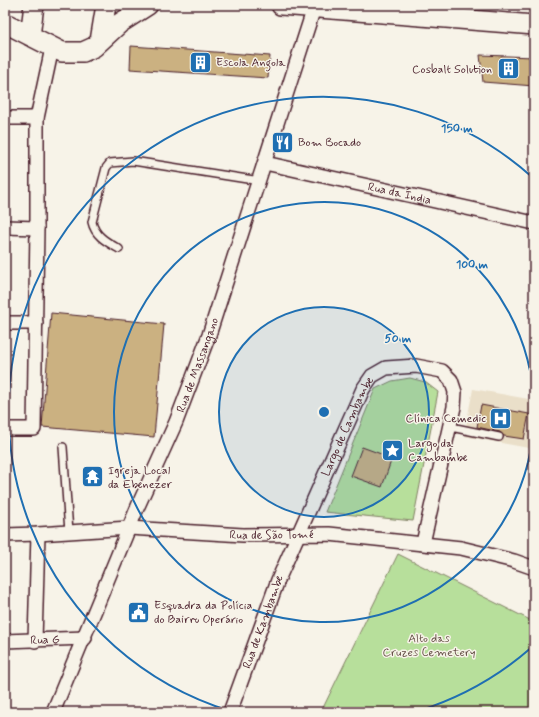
<svg xmlns="http://www.w3.org/2000/svg" width="539" height="717" font-family="Mynerve,sans-serif">
<style>
.built{fill:#eadfc9}
.green{fill:#b7df9b;stroke:#807f63}
.building{fill:#cbb181;stroke:#4a1f2b}
.lines{fill:none;stroke-linecap:round;stroke-linejoin:round}
.service-casing{stroke:#4a1f2b;stroke-width:10}
.minor-casing{stroke:#4a1f2b;stroke-width:16}
.secondary-casing{stroke:#4a1f2b;stroke-width:22}
.service{stroke:#f7f3e8;stroke-width:7}
.minor{stroke:#f7f3e8;stroke-width:13}
.secondary{stroke:#f7f3e8;stroke-width:19}
.ring{fill:none;stroke:#1f6fb2;stroke-width:2}
.labels{text-anchor:middle;stroke-width:3;stroke-linejoin:round;paint-order:stroke}
.poi-label{font-size:12px;fill:#4a1f2b;stroke:#f7f3e8;text-anchor:start}
.street-label{font-size:12px;fill:#4a1f2b;stroke:#f7f3e8}
.park-label{font-size:12px;fill:#654f47;stroke:#f7f3e8}
.centre{fill:#1f6fb2;stroke:#f7f3e8;stroke-width:2}
.ring-label{font-size:12px;text-anchor:middle;font-weight:bold;fill:#1f6fb2;stroke:#f7f3e8;stroke-width:3;stroke-linejoin:round;paint-order:stroke}
</style>
<rect width="100%" height="100%" fill="#f7f3e8"/>
<filter id="ink" filterUnits="userSpaceOnUse"><feTurbulence type="fractalNoise" baseFrequency=".025" numOctaves="2"/><feDisplacementMap in="SourceGraphic" scale="8" xChannelSelector="R" yChannelSelector="G"/><feConvolveMatrix kernelMatrix="1 2 1 2 8 2 1 2 1" color-interpolation-filters="sRGB"/></filter>
<g filter="url(#ink)">
<path class="built" d="M 473,389 L 534,400 L 534,449 L 464,436 Z"/>
<path class="green" d="M 410,378 L 425,382 L 438,392 L 413,521 L 325,512 L 375,389 L 392,381 Z
M 398,554 L 534,622 L 534,712 L 321,712 Z"/>
<path class="building" d="M 131,46 L 270,56 L 268,78 L 130,69 Z
M 480,55 L 534,57 L 534,86 L 483,82 Z
M 51,313 L 164,324 L 154,437 L 42,427 Z
M 481,405 L 529,414 L 524,439 L 504,436 L 500,432 L 477,427 Z
M 362,447 L 392,458 L 382,487 L 351,476 Z"/>
<g class="lines">
<defs>
<path id="service" d="M 119,249 C 107,242 95,236 92,222 L 106,168 L 110,163 L 133,161 L 260,181
M 451,427 L 499,437
M 63,447 L 69,532"/>
<g id="minor">
<path d="M 5,118 L 37,118"/>
<path id="s1" d="M 265,163 L 534,223"/>
<path d="M 5,227 L 37,228"/>
<path d="M 5,323 L 36,323"/>
<path d="M 5,429 L 34,429 L 37,228 L 37,118 L 52,48"/>
<path id="s2" d="M 5,535 L 38,534 L 129,528 L 243,535 L 329,534 L 461,548 L 514,561 L 534,568"/>
<path id="s3" d="M 5,641 L 85,638"/>
<path d="M 35,641 L 38,534"/>
<path id="s4" d="M 53,712 L 138,506 L 176,422 L 209,335 L 314,8"/>
<path id="s5" d="M 230,712 L 278,580 L 363,389 L 372,376 L 386,368 L 416,366 L 442,371 L 451,380 L 455,392 L 454,407 L 423,543"/>
</g>
<path id="secondary" d="M 281,5 L 534,25
M 5,23 L 62,52 L 83,52 L 94,47 L 120,23 L 148,5
M 30,36 L 34,5
M 100,41 L 106,5"/>
</defs>
<use href="#service" class="service-casing"/>
<use href="#minor" class="minor-casing"/>
<use href="#secondary" class="secondary-casing"/>
<use href="#service" class="service"/>
<use href="#minor" class="minor"/>
<use href="#secondary" class="secondary"/>
</g>
</g>
<circle cx="324" cy="412" r="105" fill="#1f6fb2" fill-opacity=".12"/>
<g class="ring">
<circle cx="324" cy="412" r="105"/>
<path d="M534 414A210 210 0 1 1 534 410"/>
<path d="M532 647A314 314 0 0 1 418 711M230 711A314 314 0 1 1 532 177"/>
</g>
<defs>
<symbol id="building-square" viewBox="-11 -11 22 22"><rect x="-9" y="-9" width="18" height="18" rx="4" fill="#1f6fb2" stroke="#f7f3e8"/><path d="M-4-6H4V6H1V3H-1V6H-4ZM-2.5-4.3h1.7v1.8h-1.7ZM.8-4.3h1.7v1.8H.8ZM-2.5-1h1.7V.8h-1.7ZM.8-1h1.7V.8H.8Z" fill="#fff"/></symbol>
<symbol id="restaurant-square" viewBox="-11 -11 22 22"><rect x="-9" y="-9" width="18" height="18" rx="4" fill="#1f6fb2" stroke="#f7f3e8"/><path d="M-5-6h1v4h1v-4h1v4h1v-4h1v5L-1.5 .5V6h-2V.5L-5-1ZM5-6V6H3V1.5H1.5Q1.5-4 5-6Z" fill="#fff"/></symbol>
<symbol id="hospital-square" viewBox="-11 -11 22 22"><rect x="-9" y="-9" width="18" height="18" rx="4" fill="#1f6fb2" stroke="#f7f3e8"/><path d="M-5-5h3v3.5h4V-5h3V5h-3V1.5h-4V5h-3Z" fill="#fff"/></symbol>
<symbol id="sight-square" viewBox="-11 -11 22 22"><rect x="-9" y="-9" width="18" height="18" rx="4" fill="#1f6fb2" stroke="#f7f3e8"/><path d="M0-6L1.8-2.2L6-1.7L2.9 1.2L3.7 5.4L0 3.3L-3.7 5.4L-2.9 1.2L-6-1.7L-1.8-2.2Z" fill="#fff"/></symbol>
<symbol id="temple-square" viewBox="-11 -11 22 22"><rect x="-9" y="-9" width="18" height="18" rx="4" fill="#1f6fb2" stroke="#f7f3e8"/><path d="M0-6L5-2H3V0L6.5 2.5H4V6H1.5V3h-3V6H-4V2.5H-6.5L-3 0V-2H-5Z" fill="#fff"/></symbol>
<symbol id="civic-square" viewBox="-11 -11 22 22"><rect x="-9" y="-9" width="18" height="18" rx="4" fill="#1f6fb2" stroke="#f7f3e8"/><path d="M-.6-6.5H3V-4.5H.6V-3L4-1V1h2V6H-6V1h2V-1L-.6-3ZM-1.2 2.5V6h2.4V2.5Z" fill="#fff"/></symbol>
</defs>
<g fill-rule="evenodd">
<use href="#building-square" x="188" y="50" width="25" height="25"/>
<use href="#building-square" x="496" y="56" width="25" height="25"/>
<use href="#restaurant-square" x="270" y="130" width="25" height="25"/>
<use href="#hospital-square" x="488" y="406" width="25" height="25"/>
<use href="#sight-square" x="380" y="438" width="25" height="25"/>
<use href="#temple-square" x="80" y="464" width="25" height="25"/>
<use href="#civic-square" x="126" y="600" width="25" height="25"/>
</g>
<g class="labels">
<g class="poi-label">
<text x="216" y="66">Escola Angola</text>
<text x="492" y="73" text-anchor="end">Cosbalt Solution</text>
<text x="298" y="146">Bom Bocado</text>
<text x="486" y="422" text-anchor="end">Clínica Cemedic</text>
<text x="408" y="447">Largo da<tspan x="408" dy="14">Cambambe</tspan></text>
<text x="108" y="474">Igreja Local<tspan x="108" dy="14">da Ebenezer</tspan></text>
<text x="154" y="609">Esquadra da Polícia<tspan x="154" dy="14">do Bairro Operário</tspan></text>
</g>
<g class="street-label">
<text dy="4" stroke="none"><textPath href="#s1" startOffset="138">Rua da Índia</textPath></text>
<text dy="4" stroke="none"><textPath href="#s4" startOffset="376">Rua de Massangano</textPath></text>
<text dy="4" stroke="none"><textPath href="#s5" startOffset="309">Largo de Cambambe</textPath></text>
<text dy="4" stroke="none"><textPath href="#s2" startOffset="267">Rua de São Tomé</textPath></text>
<text dy="4" stroke="none"><textPath href="#s5" startOffset="96">Rua de Kambambe</textPath></text>
<text dy="4" stroke="none"><textPath href="#s3" startOffset="40">Rua G</textPath></text>
</g>
<g class="park-label">
<text x="429" y="642">Alto das<tspan x="429" dy="14">Cruzes Cemetery</tspan></text>
</g>
</g>
<circle cx="324" cy="412" r="6" class="centre"/>
<g class="ring-label">
<text x="457" y="132">150 m</text>
<text x="472" y="268">100 m</text>
<text x="398" y="342">50 m</text>
</g>
<rect width="539" height="717" fill="none" stroke="#f7f3e8" stroke-width="20"/>
<rect x="10" y="10" width="519" height="697" fill="none" stroke="#4a1f2b" stroke-width="1.5" filter="url(#ink)"/>
</svg>
